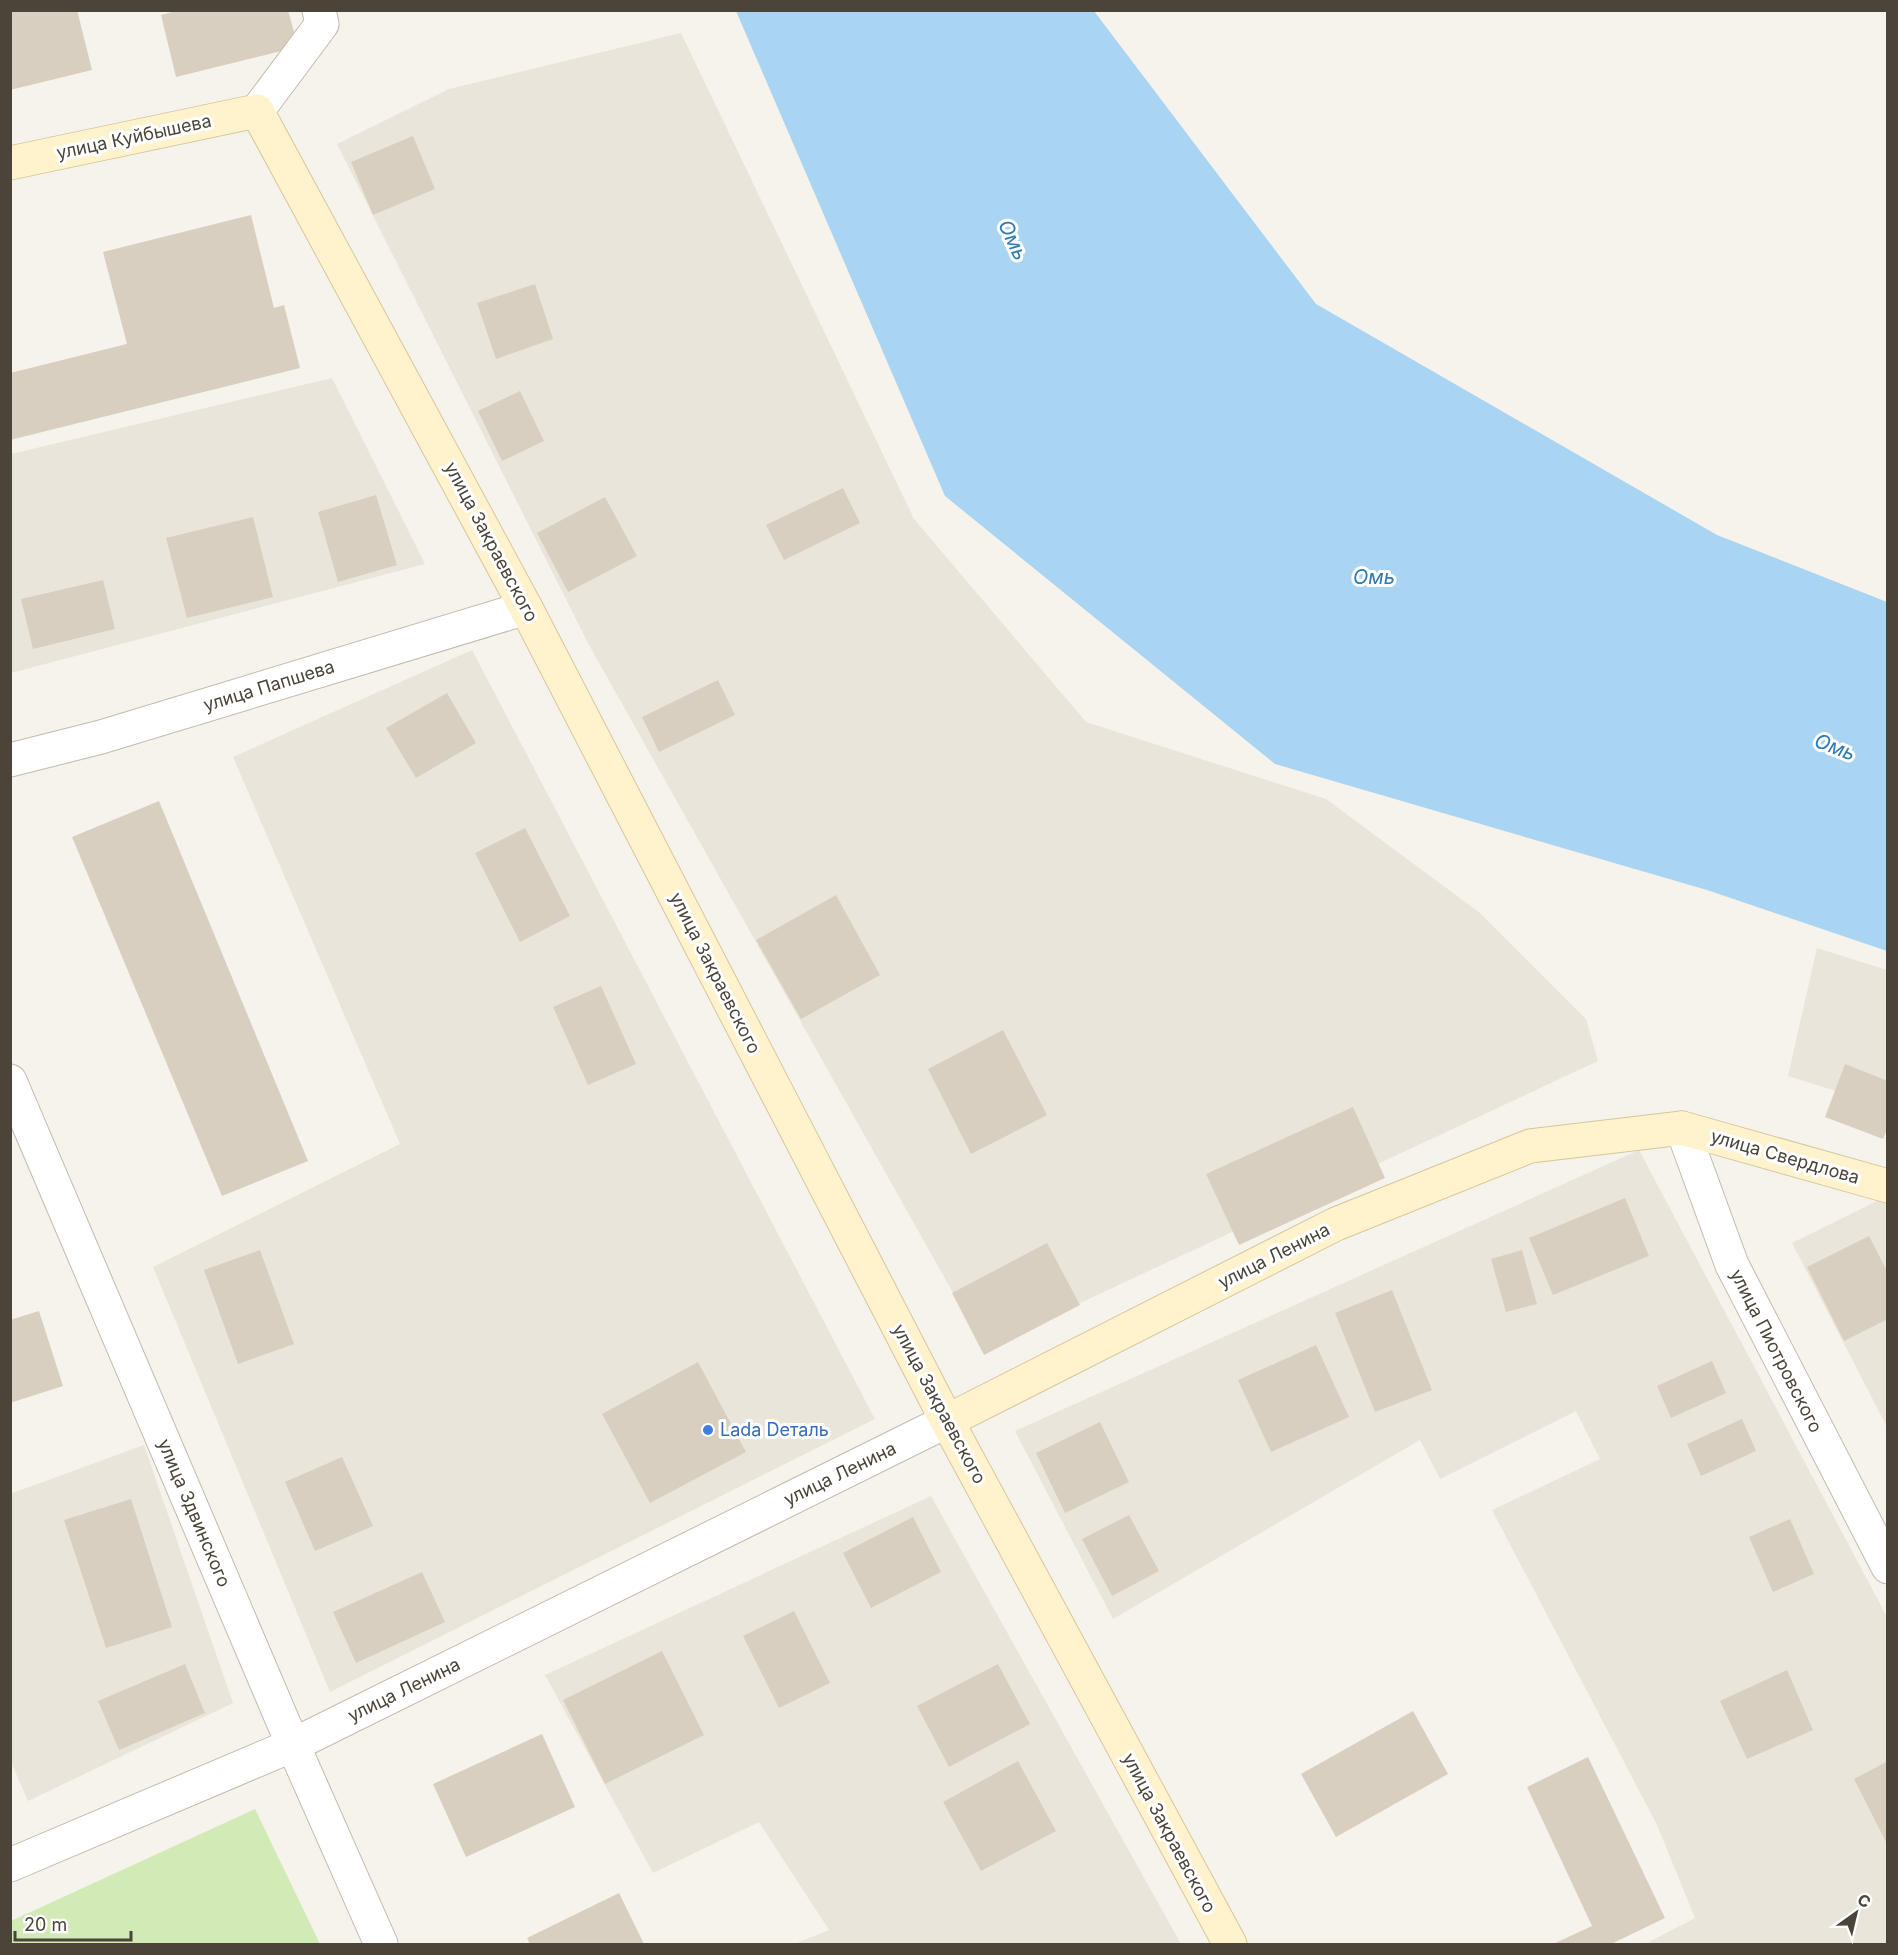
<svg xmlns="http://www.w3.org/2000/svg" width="1898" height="1955" font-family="Inter,sans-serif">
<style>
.residential{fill:#eae5da}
.green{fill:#d2eab5}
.water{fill:#a9d4f2}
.building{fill:#d8cfc1}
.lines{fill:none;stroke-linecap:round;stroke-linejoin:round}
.street-casing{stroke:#c2bbae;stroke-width:35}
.secondary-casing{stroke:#d6c79b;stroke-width:35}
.street{stroke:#fff;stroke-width:33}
.secondary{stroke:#fff3cd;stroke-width:33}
.shop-dot{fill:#3f7fe0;stroke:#fff;stroke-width:2}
.labels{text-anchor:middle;stroke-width:6;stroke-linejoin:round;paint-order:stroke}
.street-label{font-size:18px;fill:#4b4439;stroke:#fff}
.shop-label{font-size:18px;fill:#366cbe;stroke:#fff;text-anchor:start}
.water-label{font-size:20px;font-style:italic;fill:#2e7ab2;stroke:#fff}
</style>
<rect width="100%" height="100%" fill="#f6f3ec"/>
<path class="residential" d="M 681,33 L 914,519 L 1086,722 L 1326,799 L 1480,913 L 1586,1019 L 1598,1061 L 984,1348 L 589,645 L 337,144 L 449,89 Z
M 332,378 L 425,564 L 11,673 L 11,454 Z
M 472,650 L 875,1419 L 330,1692 L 153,1267 L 400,1144 L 233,757 Z
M 1817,948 L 1887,970 L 1887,1107 L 1788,1076 Z
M 1639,1150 L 1887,1617 L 1887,1944 L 1645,1944 L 1695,1918 L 1657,1825 L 1492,1510 L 1600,1459 L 1576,1411 L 1440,1479 L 1420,1440 L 1113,1619 L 1015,1431 Z
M 1887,1196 L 1887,1427 L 1792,1243 Z
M 144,1445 L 233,1703 L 28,1801 L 11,1762 L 10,1494 Z
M 931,1496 L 1181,1944 L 794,1944 L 829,1930 L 759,1822 L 653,1873 L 545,1675 Z"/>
<path class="green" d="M 255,1809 L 320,1944 L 11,1944 L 11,1921 Z"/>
<path class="water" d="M 736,11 L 1094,11 L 1316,304 L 1717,535 L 1887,602 L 1887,951 L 1707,890 L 1275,764 L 945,496 Z"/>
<path class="building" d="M 77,10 L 92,70 L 10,90 L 10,11 Z
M 180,10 L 288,10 L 298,47 L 176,77 L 161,15 Z
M 413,136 L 435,189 L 373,215 L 351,162 Z
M 251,215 L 274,308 L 284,305 L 300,368 L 10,440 L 10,373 L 127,344 L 103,252 Z
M 535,284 L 553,339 L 496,359 L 477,303 Z
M 520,391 L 544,441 L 502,461 L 478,411 Z
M 843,488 L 860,523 L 784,560 L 766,525 Z
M 376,495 L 397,565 L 338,582 L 318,512 Z
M 605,497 L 637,556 L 568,592 L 537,533 Z
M 253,517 L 273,597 L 187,618 L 166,538 Z
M 103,580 L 115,629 L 33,649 L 21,599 Z
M 718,680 L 735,715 L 659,752 L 642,717 Z
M 447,693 L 476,743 L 416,778 L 386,728 Z
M 159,801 L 308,1161 L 222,1196 L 72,837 Z
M 525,828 L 570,916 L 520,942 L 475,853 Z
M 836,895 L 880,975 L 801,1019 L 756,940 Z
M 601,986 L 636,1064 L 588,1085 L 553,1007 Z
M 1003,1030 L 1047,1115 L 971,1154 L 928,1069 Z
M 1845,1064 L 1888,1081 L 1888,1127 L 1883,1139 L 1825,1117 Z
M 1353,1107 L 1385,1178 L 1239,1245 L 1206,1174 Z
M 1625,1198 L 1649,1256 L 1553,1295 L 1529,1238 Z
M 1869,1236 L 1888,1273 L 1888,1319 L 1844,1341 L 1807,1267 Z
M 1047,1243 L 1080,1305 L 984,1355 L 952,1293 Z
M 260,1250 L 294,1344 L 238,1364 L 204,1270 Z
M 1522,1250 L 1537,1304 L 1506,1312 L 1491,1259 Z
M 1392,1290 L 1432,1390 L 1375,1412 L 1335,1313 Z
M 39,1311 L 63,1386 L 10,1403 L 10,1320 Z
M 1316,1345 L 1349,1417 L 1271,1452 L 1238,1380 Z
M 1712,1361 L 1726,1393 L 1671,1418 L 1657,1386 Z
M 698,1362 L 746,1452 L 650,1503 L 602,1414 Z
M 1742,1419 L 1756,1451 L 1701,1476 L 1687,1444 Z
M 1100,1422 L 1129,1482 L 1065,1513 L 1036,1453 Z
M 342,1457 L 373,1526 L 315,1551 L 285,1482 Z
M 131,1499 L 172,1627 L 106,1648 L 64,1520 Z
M 1129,1515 L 1159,1571 L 1112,1596 L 1082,1539 Z
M 913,1517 L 941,1572 L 871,1608 L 843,1553 Z
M 1790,1519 L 1814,1574 L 1773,1592 L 1749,1537 Z
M 422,1572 L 445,1622 L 356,1663 L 333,1612 Z
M 794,1611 L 830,1683 L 779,1708 L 743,1636 Z
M 662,1651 L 704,1735 L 605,1784 L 563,1700 Z
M 185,1664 L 205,1713 L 119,1750 L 98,1701 Z
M 998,1664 L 1030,1724 L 949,1767 L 917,1706 Z
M 1787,1670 L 1813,1730 L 1747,1759 L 1720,1701 Z
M 1413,1711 L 1448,1774 L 1336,1837 L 1301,1774 Z
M 542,1734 L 575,1807 L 466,1857 L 433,1784 Z
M 1588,1757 L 1665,1918 L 1611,1944 L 1553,1944 L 1592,1926 L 1527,1787 Z
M 1018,1761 L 1056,1831 L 981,1871 L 943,1802 Z
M 1888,1761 L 1888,1846 L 1854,1779 Z
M 619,1893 L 644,1944 L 530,1944 L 527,1938 Z"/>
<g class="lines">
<defs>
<path id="street" d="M 257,111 L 322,24 L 319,10
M 10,760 L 101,737 L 526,608
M 10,1081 L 293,1745 L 381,1944
M 1682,1128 L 1732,1265 L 1888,1567
M 10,1865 L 293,1745 L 947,1421"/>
<path id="secondary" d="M 10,163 L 257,111 L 526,608 L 947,1421 L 1230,1944
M 947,1421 L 1336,1224 L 1530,1146 L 1682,1128 L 1888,1186"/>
</defs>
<use href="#street" class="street-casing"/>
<use href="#secondary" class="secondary-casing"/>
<use href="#street" class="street"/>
<use href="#secondary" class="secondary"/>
</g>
<circle class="shop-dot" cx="708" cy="1430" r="6"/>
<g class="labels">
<g class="street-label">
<text transform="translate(134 137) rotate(-12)" y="6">улица Куйбышева</text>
<text transform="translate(491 542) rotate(62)" y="6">улица Закраевского</text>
<text transform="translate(269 686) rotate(-17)" y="6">улица Папшева</text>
<text transform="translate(715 973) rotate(63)" y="6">улица Закраевского</text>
<text transform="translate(1785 1157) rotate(16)" y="6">улица Свердлова</text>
<text transform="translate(1274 1256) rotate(-27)" y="6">улица Ленина</text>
<text transform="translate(1776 1351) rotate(63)" y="6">улица Пиотровского</text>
<text transform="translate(939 1404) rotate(62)" y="6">улица Закраевского</text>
<text transform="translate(840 1474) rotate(-26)" y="6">улица Ленина</text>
<text transform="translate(194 1513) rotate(67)" y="6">улица Здвинского</text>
<text transform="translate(404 1690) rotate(-26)" y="6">улица Ленина</text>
<text transform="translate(1169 1833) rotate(62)" y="6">улица Закраевского</text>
</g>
<g class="shop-label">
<text x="720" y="1436">Lada Dеталь</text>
</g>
<g class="water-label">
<text transform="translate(1013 240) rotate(65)" y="7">Омь</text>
<text x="1374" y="584">Омь</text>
<text transform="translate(1835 747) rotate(21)" y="7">Омь</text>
</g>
</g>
<rect width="1898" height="1955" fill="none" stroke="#4b4439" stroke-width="24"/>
<g transform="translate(1856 1913) rotate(34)" stroke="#ffffff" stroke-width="4.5" paint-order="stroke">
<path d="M0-4.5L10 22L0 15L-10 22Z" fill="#4b4439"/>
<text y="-9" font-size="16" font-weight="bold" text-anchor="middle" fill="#4b4439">С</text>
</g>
<path d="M15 1931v9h116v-9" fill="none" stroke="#4b4439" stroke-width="3"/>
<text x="24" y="1931" font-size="18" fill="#4b4439" stroke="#ffffff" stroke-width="4.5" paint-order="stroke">20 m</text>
</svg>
